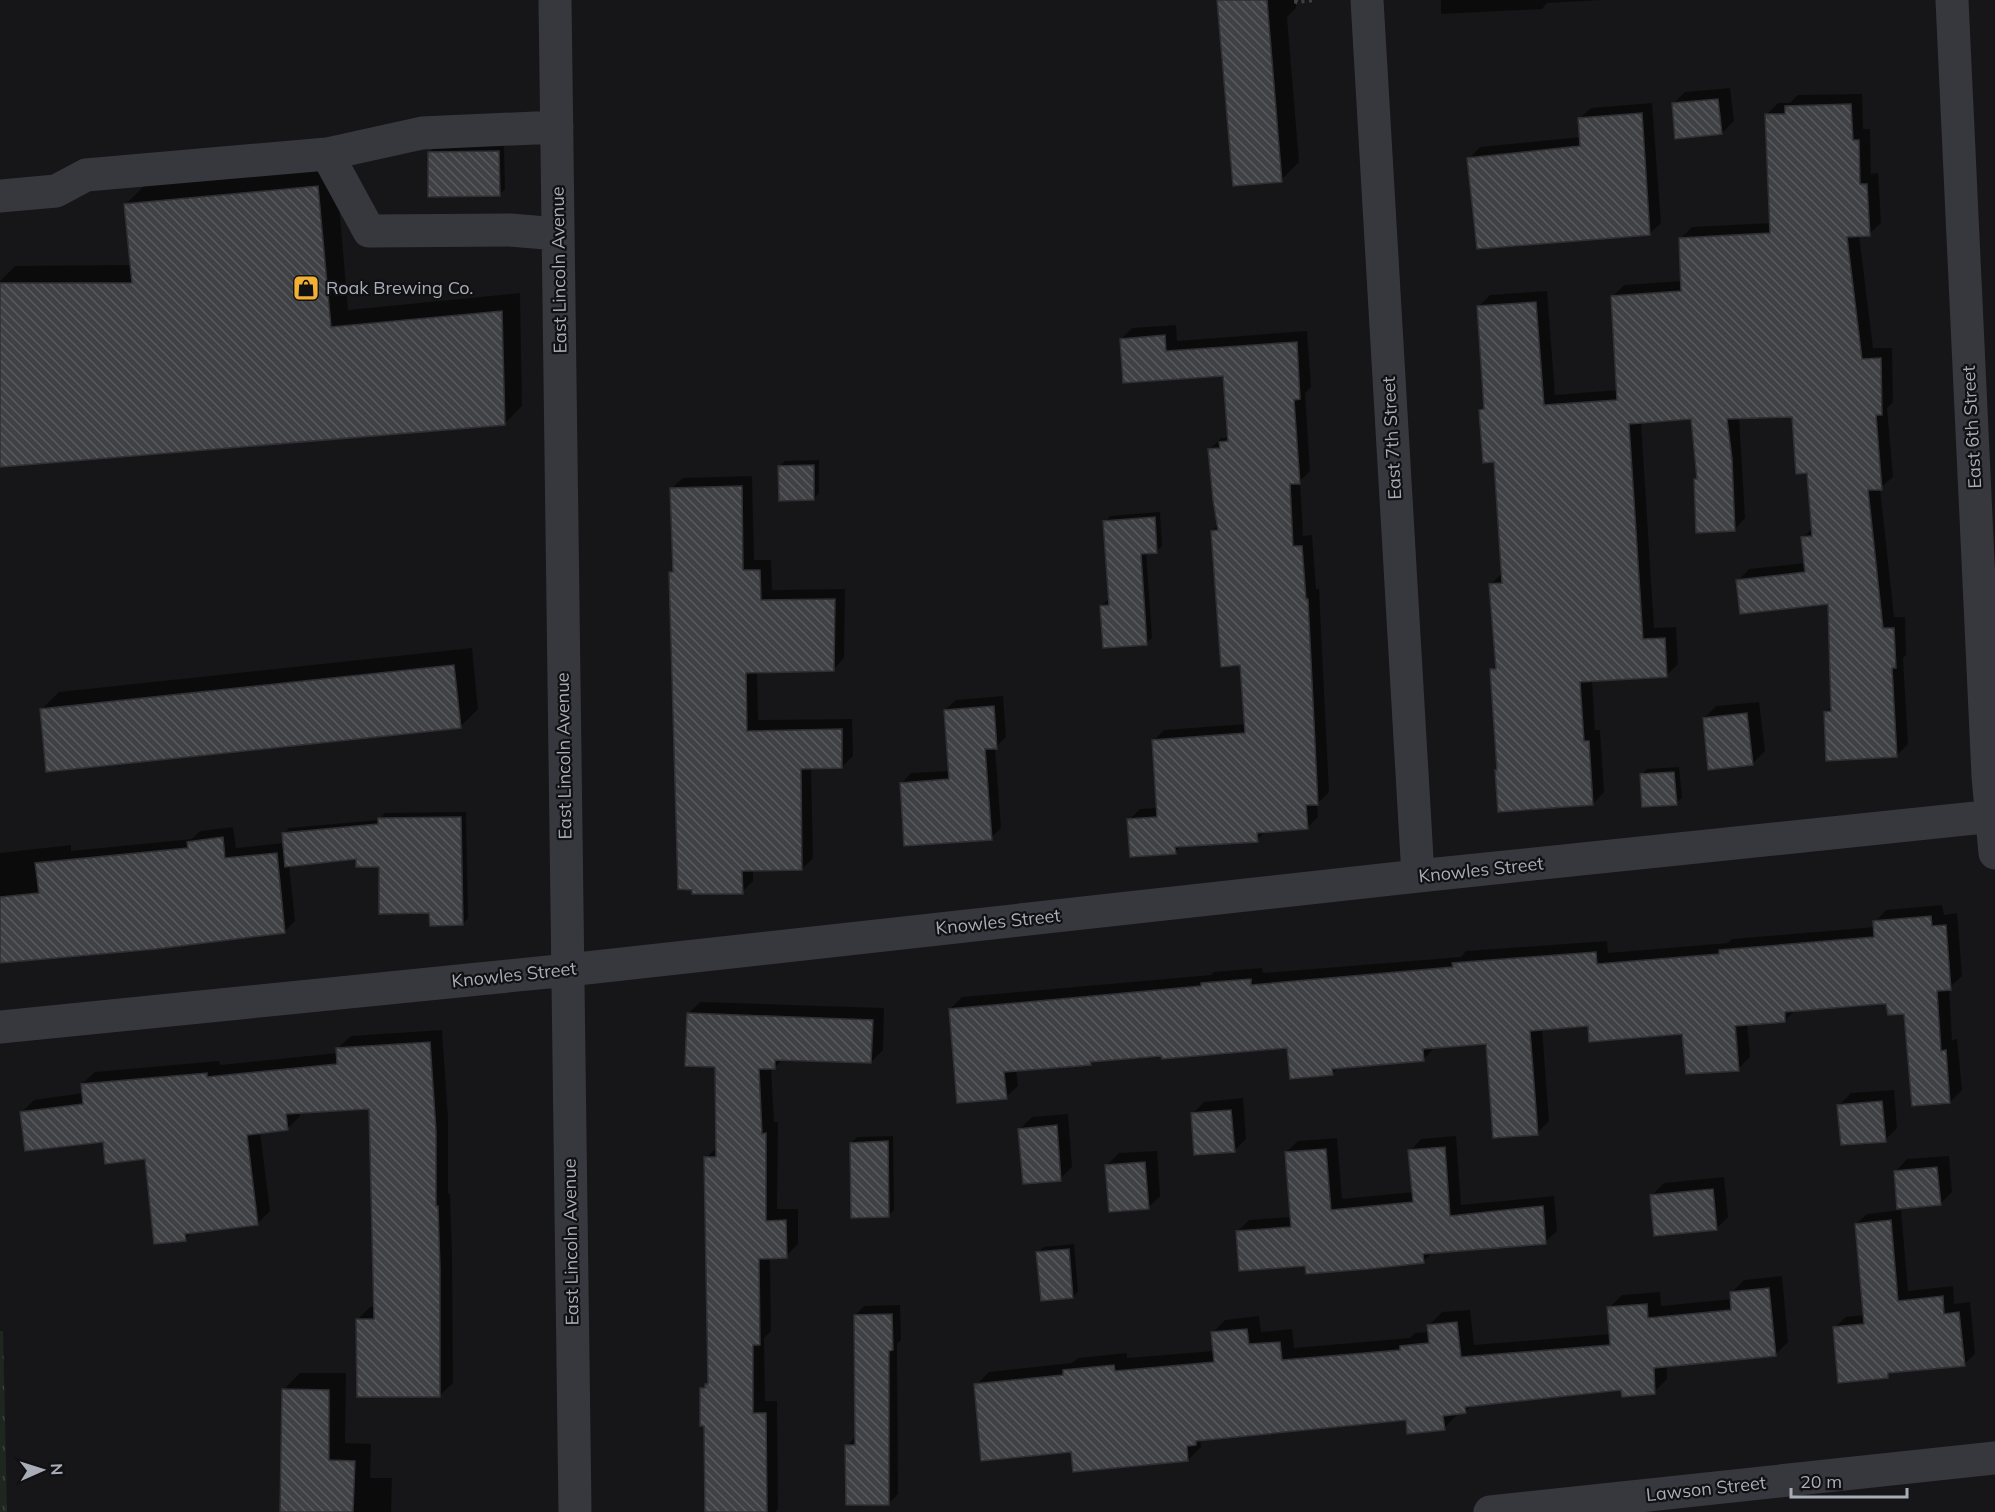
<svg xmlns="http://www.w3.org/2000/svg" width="1995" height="1512" font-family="Mulish,sans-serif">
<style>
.park{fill:url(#park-tufts)}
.shadow{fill:#0007;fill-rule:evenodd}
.building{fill:url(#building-back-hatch);stroke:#303034;stroke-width:1.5}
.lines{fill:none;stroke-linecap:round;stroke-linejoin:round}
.path{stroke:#3d3f44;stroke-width:4;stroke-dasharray:3 4.5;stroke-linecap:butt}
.minor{stroke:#37383d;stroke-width:33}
.labels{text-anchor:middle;stroke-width:4.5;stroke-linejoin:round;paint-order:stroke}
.street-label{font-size:18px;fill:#a8adb8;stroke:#111113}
.poi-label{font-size:18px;fill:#a8adb8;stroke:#111113;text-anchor:start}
</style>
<defs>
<pattern id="park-tufts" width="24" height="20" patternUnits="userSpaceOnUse" patternTransform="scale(1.5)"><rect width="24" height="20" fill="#1e261f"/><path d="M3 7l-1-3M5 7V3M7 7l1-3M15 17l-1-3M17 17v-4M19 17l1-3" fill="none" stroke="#3c433d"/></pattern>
<pattern id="building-back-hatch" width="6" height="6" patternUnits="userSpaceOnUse" patternTransform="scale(1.5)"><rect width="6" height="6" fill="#404145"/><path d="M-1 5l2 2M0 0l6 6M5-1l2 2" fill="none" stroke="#595a5e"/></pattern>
</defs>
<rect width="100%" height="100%" fill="#161618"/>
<path class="park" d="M 0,1331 L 3,1331 L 7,1512 L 0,1512 Z"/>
<path class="shadow" d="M 1219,0 L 1296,0 L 1296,8 L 1287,17 L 1299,162 L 1281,180 Z
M 1441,0 L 1602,0 L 1547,3 L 1542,9 L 1441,14 Z
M 1730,88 L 1734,121 L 1722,133 L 1673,104 L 1685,92 Z
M 1862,94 L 1863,129 L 1870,129 L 1871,174 L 1878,173 L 1881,223 L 1869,234 L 1859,235 L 1873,348 L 1892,348 L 1893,402 L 1887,408 L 1893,477 L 1880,488 L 1894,617 L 1905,617 L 1906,655 L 1903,658 L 1908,744 L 1896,756 L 1825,712 L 1833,705 L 1829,602 L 1738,581 L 1749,569 L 1805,563 L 1803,538 L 1813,527 L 1809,472 L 1793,416 L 1739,417 L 1745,518 L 1734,530 L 1696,479 L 1698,476 L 1692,418 L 1641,422 L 1654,628 L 1676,627 L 1678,664 L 1667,675 L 1592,680 L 1595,730 L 1600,730 L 1604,792 L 1593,804 L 1492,670 L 1497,664 L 1491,584 L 1503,572 L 1496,461 L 1481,410 L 1485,406 L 1479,306 L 1490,295 L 1547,291 L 1555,395 L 1618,390 L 1612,297 L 1624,285 L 1682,281 L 1680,239 L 1692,227 L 1771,223 L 1767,114 L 1778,103 L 1790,103 L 1798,95 Z
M 1652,103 L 1661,223 L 1649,234 L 1469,159 L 1480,147 L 1581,137 L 1579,119 L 1591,108 Z
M 504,146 L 505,189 L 499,195 L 429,153 L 435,147 Z
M 336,169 L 348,310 L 520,293 L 522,406 L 504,424 L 0,465 L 0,281 L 15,266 L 131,265 L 126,204 L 144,186 Z
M 1176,325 L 1177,341 L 1307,331 L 1311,387 L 1305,393 L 1310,471 L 1300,481 L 1303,536 L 1312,535 L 1316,589 L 1319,589 L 1329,792 L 1317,804 L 1318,817 L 1307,828 L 1266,831 L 1257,840 L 1182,845 L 1175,852 L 1129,820 L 1140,809 L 1158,808 L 1153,741 L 1164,730 L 1246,724 L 1241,664 L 1212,531 L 1218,525 L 1210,449 L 1221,438 L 1226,438 L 1229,435 L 1224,374 L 1121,339 L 1132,328 Z
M 819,460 L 819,493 L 814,499 L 779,467 L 785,461 Z
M 752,476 L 754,560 L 771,560 L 772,590 L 845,589 L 844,658 L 834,669 L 757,671 L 758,720 L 852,719 L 853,756 L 842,767 L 811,767 L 813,858 L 802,869 L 753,870 L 753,881 L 742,892 L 670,572 L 674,569 L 672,488 L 683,478 Z
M 1160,512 L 1162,546 L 1157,551 L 1146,552 L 1152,638 L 1146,643 L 1101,606 L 1107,601 L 1110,600 L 1105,522 L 1110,516 Z
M 472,648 L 478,709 L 460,727 L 41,710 L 59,692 Z
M 1003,696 L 1006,737 L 995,748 L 1001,828 L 991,838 L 901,784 L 911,773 L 949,771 L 945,710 L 956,700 Z
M 1759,702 L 1765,751 L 1753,763 L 1704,718 L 1716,706 Z
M 1679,767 L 1682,798 L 1676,803 L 1641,775 L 1647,769 Z
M 466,812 L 468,918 L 463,924 L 431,911 L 380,865 L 358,857 L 289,865 L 295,921 L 284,932 L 0,962 L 0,853 L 71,845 L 71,851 L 192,839 L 200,831 L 233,827 L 236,848 L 284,843 L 283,834 L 289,828 L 379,820 L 385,813 Z
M 1942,905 L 1944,915 L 1957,913 L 1962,976 L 1949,988 L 1952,1040 L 1957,1039 L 1962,1090 L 1950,1102 L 1905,1012 L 1888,1003 L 1796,1009 L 1785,1021 L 1747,1024 L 1750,1057 L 1738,1069 L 1683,1033 L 1589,1025 L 1542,1029 L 1549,1121 L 1537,1133 L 1487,1043 L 1435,1047 L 1423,1060 L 1339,1067 L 1332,1074 L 1289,1046 L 1093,1060 L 1090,1063 L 1016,1069 L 1018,1086 L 1006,1097 L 950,1009 L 962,997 L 1211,975 L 1214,972 L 1262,968 L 1263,973 L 1461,957 L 1466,951 L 1607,941 L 1608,953 L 1728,943 L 1732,939 L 1875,927 L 1875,922 L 1886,910 ZM 1733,1019 L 1736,1019 L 1739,1060 L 1736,1060 Z
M 700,1002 L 884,1008 L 883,1050 L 871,1062 L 783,1059 L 774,1068 L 771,1068 L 774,1122 L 778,1122 L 777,1209 L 798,1209 L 798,1244 L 786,1256 L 770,1257 L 771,1331 L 764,1338 L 765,1401 L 777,1401 L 778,1509 L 775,1512 L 707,1512 L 706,1424 L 702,1389 L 710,1380 L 706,1158 L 718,1146 L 716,1066 L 688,1014 Z
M 442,1030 L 448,1118 L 448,1194 L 450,1193 L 452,1255 L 453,1383 L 440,1395 L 358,1319 L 370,1307 L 375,1307 L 370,1108 L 300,1112 L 300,1116 L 287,1129 L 260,1132 L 270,1211 L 257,1224 L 192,1232 L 185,1239 L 146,1158 L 104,1140 L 22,1112 L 34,1100 L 83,1093 L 82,1084 L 95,1072 L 219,1061 L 220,1065 L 338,1053 L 338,1048 L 351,1036 Z
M 1894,1090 L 1897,1128 L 1885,1140 L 1839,1105 L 1851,1093 Z
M 1243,1098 L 1246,1139 L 1234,1151 L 1192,1114 L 1204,1102 Z
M 1068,1114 L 1072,1167 L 1060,1179 L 1020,1129 L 1032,1117 Z
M 893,1136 L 894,1210 L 888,1216 L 851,1143 L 857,1137 Z
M 1456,1136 L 1461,1205 L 1554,1196 L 1557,1231 L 1545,1242 L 1433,1252 L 1423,1262 L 1307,1264 L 1237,1232 L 1249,1220 L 1291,1217 L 1286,1152 L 1298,1141 L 1337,1138 L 1342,1199 L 1414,1192 L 1410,1151 L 1421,1139 Z
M 1157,1151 L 1160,1196 L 1148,1208 L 1107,1165 L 1119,1153 Z
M 1949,1156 L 1952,1192 L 1940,1204 L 1895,1172 L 1907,1159 Z
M 1724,1177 L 1728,1217 L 1716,1229 L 1652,1195 L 1664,1183 Z
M 1901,1210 L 1908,1291 L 1953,1286 L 1954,1304 L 1970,1302 L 1975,1354 L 1964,1364 L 1893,1371 L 1887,1377 L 1835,1327 L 1846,1317 L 1865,1315 L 1856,1224 L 1867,1214 Z
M 1074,1244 L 1078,1291 L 1073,1297 L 1038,1252 L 1044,1247 Z
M 1782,1276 L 1788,1342 L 1775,1355 L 1667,1366 L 1667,1379 L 1654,1392 L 1623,1388 L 1472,1405 L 1465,1412 L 1457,1413 L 1457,1415 L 1444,1428 L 1407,1418 L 1200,1439 L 1201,1447 L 1188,1460 L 1072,1451 L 976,1385 L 989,1372 L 1072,1363 L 1078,1358 L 1127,1353 L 1127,1358 L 1214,1351 L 1213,1332 L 1225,1320 L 1259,1316 L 1261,1332 L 1292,1329 L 1294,1348 L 1410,1338 L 1415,1333 L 1429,1332 L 1429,1325 L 1442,1312 L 1470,1310 L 1474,1345 L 1611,1334 L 1609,1308 L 1622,1295 L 1660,1292 L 1661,1306 L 1732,1299 L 1731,1293 L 1744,1280 Z
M 900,1305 L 901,1340 L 897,1344 L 898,1494 L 889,1503 L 847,1446 L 856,1436 L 855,1315 L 864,1306 Z
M 300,1373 L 346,1373 L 345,1443 L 371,1444 L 370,1478 L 392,1478 L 391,1512 L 281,1512 L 283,1390 Z"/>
<path class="building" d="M 1217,0 L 1267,0 L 1282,182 L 1233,186 Z
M 1718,99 L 1722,134 L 1675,139 L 1672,103 Z
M 1851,104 L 1853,140 L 1859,140 L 1860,184 L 1867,184 L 1870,236 L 1847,237 L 1862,359 L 1881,358 L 1882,415 L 1876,415 L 1882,490 L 1868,490 L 1883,628 L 1894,628 L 1896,668 L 1892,668 L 1897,757 L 1826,761 L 1824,712 L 1831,711 L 1828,604 L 1740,614 L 1736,580 L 1805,572 L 1801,537 L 1812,536 L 1807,473 L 1796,474 L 1792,417 L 1727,419 L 1732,459 L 1735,531 L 1696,533 L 1694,479 L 1697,479 L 1691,419 L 1629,424 L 1643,639 L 1665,638 L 1667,677 L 1580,682 L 1584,741 L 1589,741 L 1593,805 L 1498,812 L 1495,770 L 1497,770 L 1490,669 L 1496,669 L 1489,584 L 1502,583 L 1494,462 L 1483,463 L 1479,410 L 1484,409 L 1477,306 L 1536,302 L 1544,405 L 1617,400 L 1611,296 L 1681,291 L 1679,238 L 1770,233 L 1765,114 L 1785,114 L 1785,106 Z
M 1642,113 L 1650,235 L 1477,249 L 1467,158 L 1580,146 L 1578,118 Z
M 499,151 L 500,196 L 428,197 L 428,152 Z
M 318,186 L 331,327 L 502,311 L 505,425 L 0,467 L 0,283 L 132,283 L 124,204 Z
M 1165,335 L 1166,351 L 1297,342 L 1300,399 L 1294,400 L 1300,484 L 1290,484 L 1293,546 L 1302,546 L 1306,599 L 1308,599 L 1318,805 L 1306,805 L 1308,829 L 1257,833 L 1258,842 L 1175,847 L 1176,854 L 1130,857 L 1127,819 L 1157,817 L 1152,740 L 1245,733 L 1240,665 L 1221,667 L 1211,531 L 1218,530 L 1213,500 L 1208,449 L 1220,448 L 1219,442 L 1228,441 L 1223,376 L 1123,383 L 1120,339 Z
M 814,465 L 814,500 L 779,501 L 778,466 Z
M 742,486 L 743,570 L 760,570 L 761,600 L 835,599 L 834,671 L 746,673 L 747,731 L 842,729 L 842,768 L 801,769 L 802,870 L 742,871 L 743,894 L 692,894 L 692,890 L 678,889 L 669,572 L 673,572 L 670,488 Z
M 1155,517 L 1157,553 L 1141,554 L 1147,645 L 1103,648 L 1100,606 L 1109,605 L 1103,521 Z
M 454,665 L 461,728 L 46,772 L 40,709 Z
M 994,706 L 997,749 L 985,749 L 992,840 L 904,846 L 900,783 L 949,779 L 944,710 Z
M 1747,713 L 1753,765 L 1708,770 L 1703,718 Z
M 1674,772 L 1677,805 L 1642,807 L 1640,774 Z
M 461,817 L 463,925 L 430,926 L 429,913 L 379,914 L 379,867 L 356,867 L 356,859 L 285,867 L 282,833 L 378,824 L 378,818 Z
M 223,837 L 225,858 L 277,853 L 285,933 L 156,949 L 0,963 L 0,897 L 39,893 L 35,863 L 188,848 L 187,842 Z
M 1931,916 L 1932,926 L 1946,925 L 1951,990 L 1937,991 L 1941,1051 L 1946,1050 L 1950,1103 L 1912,1106 L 1904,1014 L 1888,1015 L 1886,1004 L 1880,1004 L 1785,1012 L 1785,1022 L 1735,1026 L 1739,1071 L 1686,1074 L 1682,1034 L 1589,1042 L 1588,1026 L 1530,1031 L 1538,1135 L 1493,1138 L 1486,1044 L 1423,1049 L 1424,1061 L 1332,1069 L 1333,1075 L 1290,1079 L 1287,1048 L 1162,1059 L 1161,1056 L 1090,1062 L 1091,1065 L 1004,1072 L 1007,1099 L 957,1103 L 949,1009 L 1201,986 L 1201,983 L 1251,979 L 1251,985 L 1453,967 L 1452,963 L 1596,952 L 1597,964 L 1719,954 L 1719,950 L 1874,937 L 1873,921 Z
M 687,1013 L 873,1020 L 871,1063 L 775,1060 L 775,1069 L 759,1069 L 762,1134 L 766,1133 L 766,1221 L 786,1220 L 787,1258 L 759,1259 L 760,1345 L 753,1345 L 753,1413 L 766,1413 L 767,1512 L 705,1512 L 704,1426 L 700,1426 L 700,1388 L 705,1388 L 705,1384 L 708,1384 L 704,1157 L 716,1157 L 715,1067 L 685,1066 Z
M 430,1042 L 436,1131 L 436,1206 L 438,1206 L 440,1269 L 440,1397 L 357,1397 L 356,1319 L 374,1319 L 369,1109 L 286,1114 L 288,1130 L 247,1135 L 258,1225 L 185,1234 L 186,1241 L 154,1244 L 145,1159 L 105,1164 L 103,1142 L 25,1151 L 20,1112 L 83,1104 L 81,1084 L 207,1073 L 207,1077 L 337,1064 L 336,1048 Z
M 1882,1101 L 1886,1142 L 1841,1145 L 1837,1105 Z
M 1231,1110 L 1235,1152 L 1194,1155 L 1191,1113 Z
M 1057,1125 L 1061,1181 L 1023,1184 L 1018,1129 Z
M 888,1141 L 889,1217 L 851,1218 L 850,1143 Z
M 1445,1147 L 1450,1216 L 1543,1206 L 1546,1244 L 1423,1254 L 1424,1263 L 1368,1269 L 1306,1274 L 1305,1266 L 1239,1271 L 1236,1231 L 1291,1227 L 1285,1152 L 1326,1149 L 1331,1210 L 1413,1202 L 1408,1150 Z
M 1145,1162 L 1149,1209 L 1109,1212 L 1105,1165 Z
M 1937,1167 L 1941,1205 L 1897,1209 L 1894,1171 Z
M 1713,1189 L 1717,1230 L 1654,1236 L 1650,1195 Z
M 1891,1220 L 1898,1301 L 1943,1296 L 1944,1314 L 1959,1312 L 1965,1366 L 1888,1373 L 1888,1378 L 1838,1383 L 1833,1327 L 1864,1324 L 1855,1224 Z
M 1069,1249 L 1073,1298 L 1041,1301 L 1036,1252 Z
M 1769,1288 L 1776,1356 L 1654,1368 L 1655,1394 L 1622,1397 L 1621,1390 L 1465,1407 L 1466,1413 L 1443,1416 L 1445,1430 L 1407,1434 L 1406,1420 L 1196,1441 L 1196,1445 L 1187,1446 L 1188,1461 L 1073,1472 L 1071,1452 L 981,1461 L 974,1384 L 1063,1375 L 1063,1370 L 1114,1365 L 1115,1371 L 1214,1362 L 1211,1332 L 1247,1329 L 1249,1344 L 1280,1342 L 1282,1360 L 1400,1350 L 1400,1346 L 1429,1343 L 1427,1325 L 1457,1322 L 1461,1357 L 1610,1345 L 1607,1307 L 1647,1304 L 1648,1318 L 1731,1310 L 1730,1292 Z
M 892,1314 L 893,1350 L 889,1351 L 889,1505 L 846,1505 L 845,1445 L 855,1445 L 854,1315 Z
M 282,1389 L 329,1390 L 329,1460 L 355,1461 L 353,1512 L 280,1512 Z"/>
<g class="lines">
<path class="path" d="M 1296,0 L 1296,2 L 1315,0"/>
<path class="minor" d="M 555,0 L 575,1512
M 1367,0 L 1418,876
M 1952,0 L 1988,776 L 1995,853
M 327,154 L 369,231 L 510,230 L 558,234
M 0,196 L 56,191 L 86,175 L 327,154 L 422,133 L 557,127
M 0,1027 L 568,970 L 1418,876 L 1995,816
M 1490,1512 L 1995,1458"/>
</g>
<defs>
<symbol id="shop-square" viewBox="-11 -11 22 22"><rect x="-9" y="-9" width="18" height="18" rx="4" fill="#f2b134" stroke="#111113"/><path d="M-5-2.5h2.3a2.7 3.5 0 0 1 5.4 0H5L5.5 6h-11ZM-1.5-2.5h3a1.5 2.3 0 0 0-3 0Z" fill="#111"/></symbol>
</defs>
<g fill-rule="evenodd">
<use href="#shop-square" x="291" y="273" width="30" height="30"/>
</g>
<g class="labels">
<g class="street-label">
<text transform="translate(559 270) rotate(-91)" y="6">East Lincoln Avenue</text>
<text transform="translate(1972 427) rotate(-93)" y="6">East 6th Street</text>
<text transform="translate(1392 438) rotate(-93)" y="6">East 7th Street</text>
<text transform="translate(564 756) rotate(-91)" y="6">East Lincoln Avenue</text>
<text transform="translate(1481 870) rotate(-6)" y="6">Knowles Street</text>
<text transform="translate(998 922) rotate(-6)" y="6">Knowles Street</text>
<text transform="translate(514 975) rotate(-6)" y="6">Knowles Street</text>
<text transform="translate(571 1242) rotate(-91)" y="6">East Lincoln Avenue</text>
<text transform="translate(1706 1489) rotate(-6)" y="6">Lawson Street</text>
</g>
<g class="poi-label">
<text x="326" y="294">Roak Brewing Co.</text>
</g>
</g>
<g transform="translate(42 1470) rotate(87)" stroke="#111113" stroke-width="4.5" paint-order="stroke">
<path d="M0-4.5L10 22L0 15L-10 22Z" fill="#a8adb8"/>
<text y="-9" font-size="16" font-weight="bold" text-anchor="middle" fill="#a8adb8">N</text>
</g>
<path d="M1791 1488v9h116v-9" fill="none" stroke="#a8adb8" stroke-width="3"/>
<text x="1800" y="1488" font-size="18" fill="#a8adb8" stroke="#111113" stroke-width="4.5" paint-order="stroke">20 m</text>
</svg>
